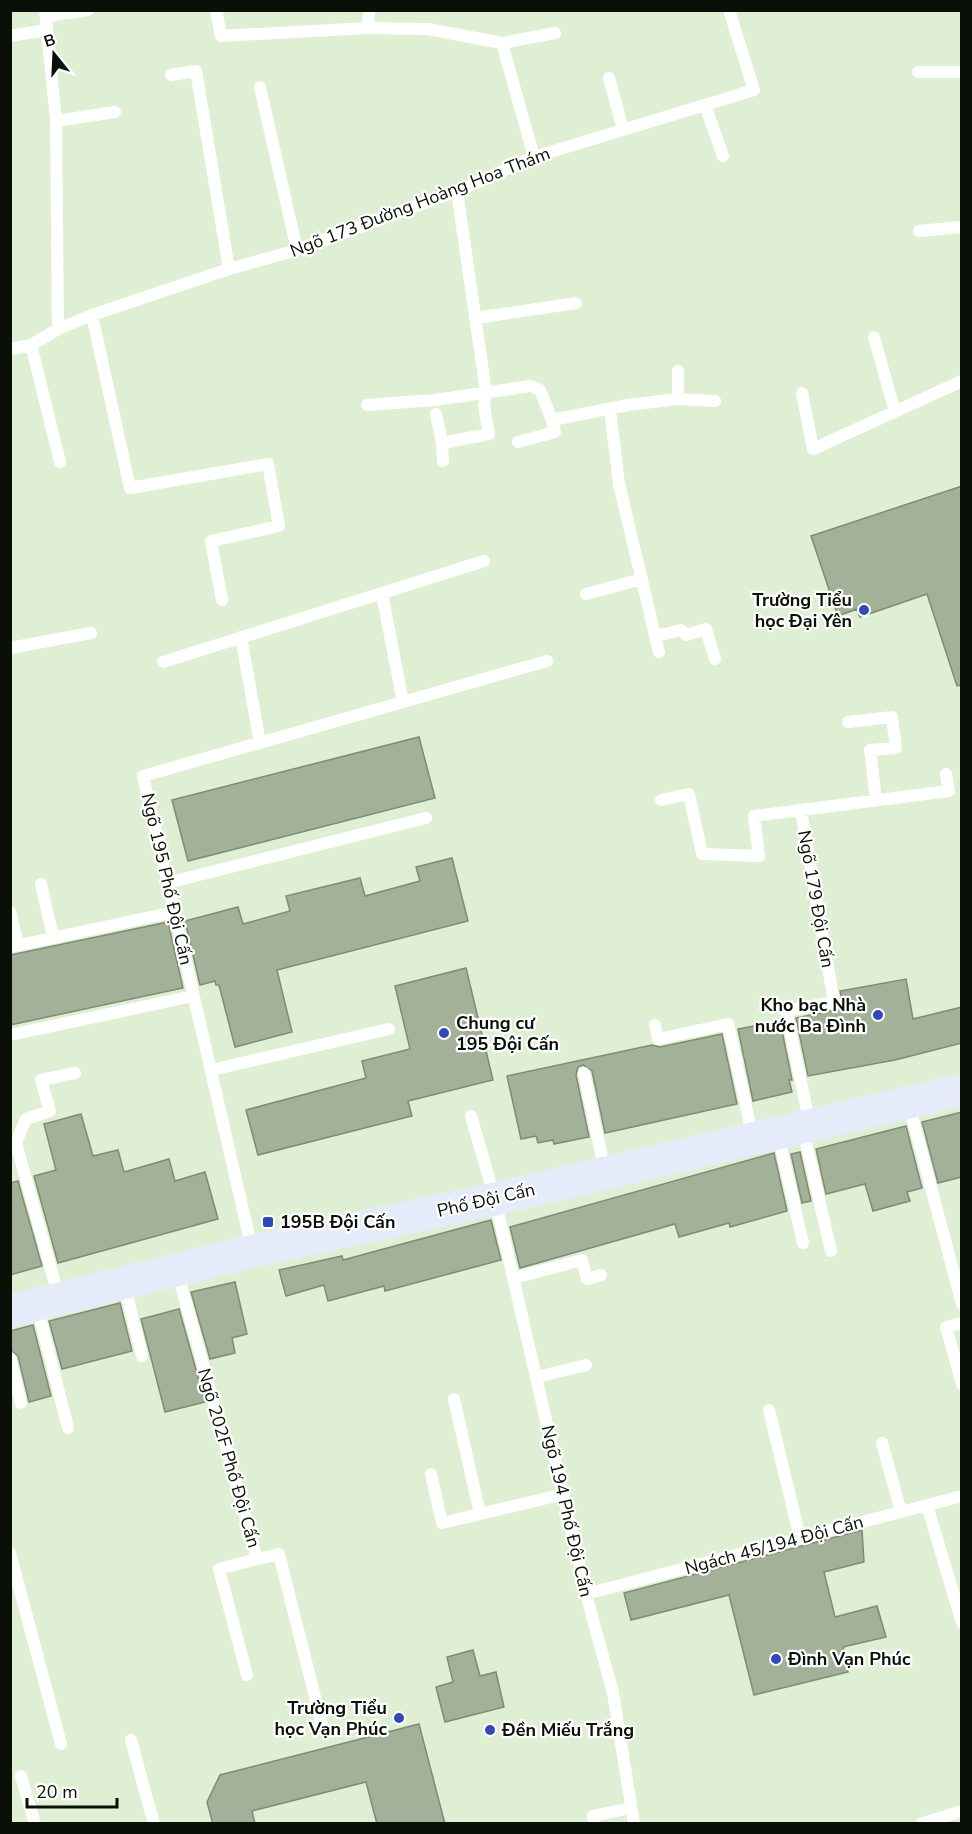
<svg xmlns="http://www.w3.org/2000/svg" width="972" height="1834" font-family="'Nunito Sans',sans-serif">
<style>
.building{fill:#a2b198;stroke:#7e8c74;stroke-width:1.5}
.lines{fill:none;stroke-linecap:round;stroke-linejoin:round}
.lane{stroke:#fff;stroke-width:12}
.secondary{stroke:#e6ebf9;stroke-width:33}
.poi-dot{fill:#3048b9;stroke:#fff;stroke-width:2}
.labels{text-anchor:middle;stroke-width:4.5;stroke-linejoin:round;paint-order:stroke}
.street-label{font-size:18px;fill:#0a0f07;stroke:#fff}
.poi-label{font-size:18px;font-weight:bold;fill:#0a0f07;stroke:#fff;text-anchor:start}
</style>
<rect width="100%" height="100%" fill="#dfefd4"/>
<path class="building" d="M 962,486 L 962,685 L 957,686 L 927,594 L 860,617 L 857,609 L 838,616 L 811,536 Z
M 419,737 L 435,798 L 188,861 L 172,800 Z
M 452,858 L 468,921 L 277,970 L 292,1032 L 235,1047 L 219,985 L 216,985 L 215,981 L 200,985 L 185,921 L 238,907 L 243,924 L 290,911 L 286,896 L 360,878 L 365,896 L 420,881 L 416,867 Z
M 168,922 L 183,988 L 10,1025 L 10,955 Z
M 466,968 L 493,1080 L 408,1101 L 412,1116 L 258,1155 L 246,1110 L 366,1078 L 362,1061 L 410,1049 L 395,986 Z
M 906,979 L 913,1019 L 962,1007 L 962,1043 L 895,1060 L 808,1076 L 796,1018 L 839,1009 L 842,1001 L 840,991 Z
M 780,1021 L 792,1080 L 789,1080 L 792,1092 L 753,1101 L 738,1029 Z
M 722,1034 L 737,1104 L 605,1133 L 592,1071 L 583,1065 L 578,1067 L 576,1075 L 589,1137 L 554,1144 L 553,1140 L 538,1143 L 536,1136 L 521,1139 L 507,1076 L 652,1045 L 660,1047 Z
M 962,1112 L 962,1177 L 938,1183 L 922,1122 Z
M 81,1114 L 93,1156 L 118,1150 L 124,1172 L 169,1159 L 175,1181 L 205,1172 L 218,1219 L 58,1263 L 34,1176 L 56,1170 L 44,1124 Z
M 906,1126 L 922,1188 L 907,1192 L 910,1201 L 873,1211 L 865,1184 L 826,1194 L 816,1149 Z
M 800,1152 L 811,1201 L 802,1203 L 791,1154 Z
M 774,1153 L 787,1211 L 730,1227 L 729,1223 L 679,1237 L 675,1224 L 520,1268 L 510,1227 Z
M 18,1181 L 42,1266 L 10,1275 L 10,1183 Z
M 491,1220 L 501,1260 L 385,1291 L 384,1286 L 328,1301 L 324,1285 L 286,1296 L 279,1270 L 342,1256 L 343,1260 Z
M 235,1282 L 247,1334 L 232,1338 L 235,1353 L 210,1359 L 191,1292 Z
M 120,1303 L 132,1351 L 62,1369 L 49,1321 Z
M 179,1309 L 205,1402 L 165,1412 L 141,1319 Z
M 33,1325 L 51,1396 L 29,1402 L 18,1356 L 10,1350 L 10,1331 Z
M 862,1530 L 864,1562 L 824,1572 L 835,1617 L 877,1606 L 886,1637 L 843,1647 L 848,1672 L 754,1695 L 729,1595 L 631,1620 L 624,1593 Z
M 473,1650 L 480,1676 L 496,1672 L 504,1707 L 445,1722 L 436,1687 L 453,1682 L 447,1657 Z
M 419,1724 L 445,1824 L 377,1824 L 366,1782 L 252,1811 L 255,1824 L 213,1824 L 207,1802 L 220,1775 Z"/>
<g class="lines">
<path class="lane" d="M 45,10 L 56,121 L 58,329
M 216,10 L 221,36 L 368,28 L 428,29 L 502,43 L 534,157
M 46,16 L 88,10
M 368,28 L 369,10
M 10,36 L 47,30
M 502,43 L 555,33
M 918,72 L 962,72
M 171,75 L 196,71 L 229,269
M 609,78 L 623,129
M 260,87 L 297,250
M 705,105 L 723,156
M 56,121 L 115,112
M 919,231 L 962,227
M 92,315 L 130,488 L 268,464 L 279,526 L 211,541 L 222,600
M 476,318 L 576,303
M 874,337 L 895,412
M 31,345 L 60,462
M 10,349 L 31,345 L 58,329 L 92,315 L 229,269 L 297,250 L 457,191 L 534,157 L 754,90 L 729,10
M 802,393 L 813,449 L 962,381
M 678,399 L 678,371
M 367,405 L 435,400 L 531,386 L 540,390 L 552,420 L 628,405 L 678,399 L 715,401
M 610,409 L 619,484 L 659,652
M 436,414 L 442,443 L 489,434 L 484,406 L 486,392 L 457,191
M 518,442 L 555,432 L 552,420
M 442,443 L 443,461
M 382,594 L 403,702
M 586,594 L 642,579
M 656,636 L 681,630 L 686,635 L 706,629 L 715,659
M 241,637 L 260,743
M 10,648 L 91,633
M 163,662 L 484,561
M 848,722 L 892,717 L 896,748 L 870,750 L 876,800
M 661,800 L 689,794 L 702,854 L 759,856 L 754,816 L 949,791 L 946,774
M 801,811 L 834,1002 L 786,1011 L 810,1125
M 167,883 L 426,818
M 41,884 L 53,937
M 10,912 L 18,945
M 10,947 L 174,912
M 655,1025 L 658,1039 L 728,1024 L 753,1138
M 10,1035 L 193,996
M 211,1070 L 389,1029
M 584,1073 L 605,1172
M 909,1105 L 962,1304
M 471,1116 L 495,1199 L 586,1594 L 613,1693 L 634,1824
M 803,1130 L 831,1251
M 778,1135 L 803,1243
M 252,1249 L 143,776 L 547,661
M 177,1271 L 257,1559 L 279,1554 L 322,1725
M 514,1278 L 582,1260 L 587,1279 L 601,1275
M 124,1284 L 142,1356
M 59,1298 L 16,1143 L 26,1119 L 50,1111 L 41,1080 L 75,1073
M 37,1306 L 68,1428
M 962,1323 L 946,1327 L 962,1384
M 10,1358 L 21,1403
M 537,1377 L 586,1365
M 454,1399 L 480,1514
M 769,1410 L 800,1538
M 882,1443 L 901,1512
M 431,1474 L 442,1523 L 564,1494
M 927,1505 L 962,1623
M 10,1553 L 61,1744
M 586,1594 L 962,1496
M 247,1675 L 219,1569 L 257,1559
M 131,1740 L 154,1824
M 21,1776 L 35,1824
M 594,1824 L 593,1816 L 630,1808
M 921,1824 L 962,1811"/>
<path class="secondary" d="M 10,1311 L 253,1251 L 495,1199 L 962,1090"/>
</g>
<g class="poi-dot">
<circle cx="864" cy="610" r="6"/>
<circle cx="878" cy="1015" r="6"/>
<circle cx="444" cy="1033" r="6"/>
<rect x="262" y="1216" width="12" height="12" rx="3"/>
<circle cx="776" cy="1659" r="6"/>
<circle cx="399" cy="1718" r="6"/>
<circle cx="490" cy="1730" r="6"/>
</g>
<g class="labels">
<g class="street-label">
<text transform="translate(420 202) rotate(-21)" y="6">Ngõ 173 Đường Hoàng Hoa Thám</text>
<text transform="translate(167 879) rotate(77)" y="6">Ngõ 195 Phố Đội Cấn</text>
<text transform="translate(816 899) rotate(80)" y="6">Ngõ 179 Đội Cấn</text>
<text transform="translate(486 1200) rotate(-13)" y="6">Phố Đội Cấn</text>
<text transform="translate(229 1458) rotate(74)" y="6">Ngõ 202F Phố Đội Cấn</text>
<text transform="translate(567 1511) rotate(77)" y="6">Ngõ 194 Phố Đội Cấn</text>
<text transform="translate(774 1545) rotate(-15)" y="6">Ngách 45/194 Đội Cấn</text>
</g>
<g class="poi-label">
<text x="852" y="606" text-anchor="end">Trường Tiểu<tspan x="852" dy="21">học Đại Yên</tspan></text>
<text x="866" y="1011" text-anchor="end">Kho bạc Nhà<tspan x="866" dy="21">nước Ba Đình</tspan></text>
<text x="456" y="1029">Chung cư<tspan x="456" dy="21">195 Đội Cấn</tspan></text>
<text x="280" y="1228">195B Đội Cấn</text>
<text x="788" y="1665">Đình Vạn Phúc</text>
<text x="387" y="1714" text-anchor="end">Trường Tiểu<tspan x="387" dy="21">học Vạn Phúc</tspan></text>
<text x="502" y="1736">Đền Miếu Trắng</text>
</g>
</g>
<rect width="972" height="1834" fill="none" stroke="#0a0f07" stroke-width="24"/>
<g transform="translate(54 54) rotate(342)" stroke="#ffffff" stroke-width="4.5" paint-order="stroke">
<path d="M0-4.5L10 22L0 15L-10 22Z" fill="#0a0f07"/>
<text y="-9" font-size="16" font-weight="bold" text-anchor="middle" fill="#0a0f07">B</text>
</g>
<path d="M27 1798v9h90v-9" fill="none" stroke="#0a0f07" stroke-width="3"/>
<text x="36" y="1798" font-size="18" fill="#0a0f07" stroke="#ffffff" stroke-width="4.5" paint-order="stroke">20 m</text>
</svg>
